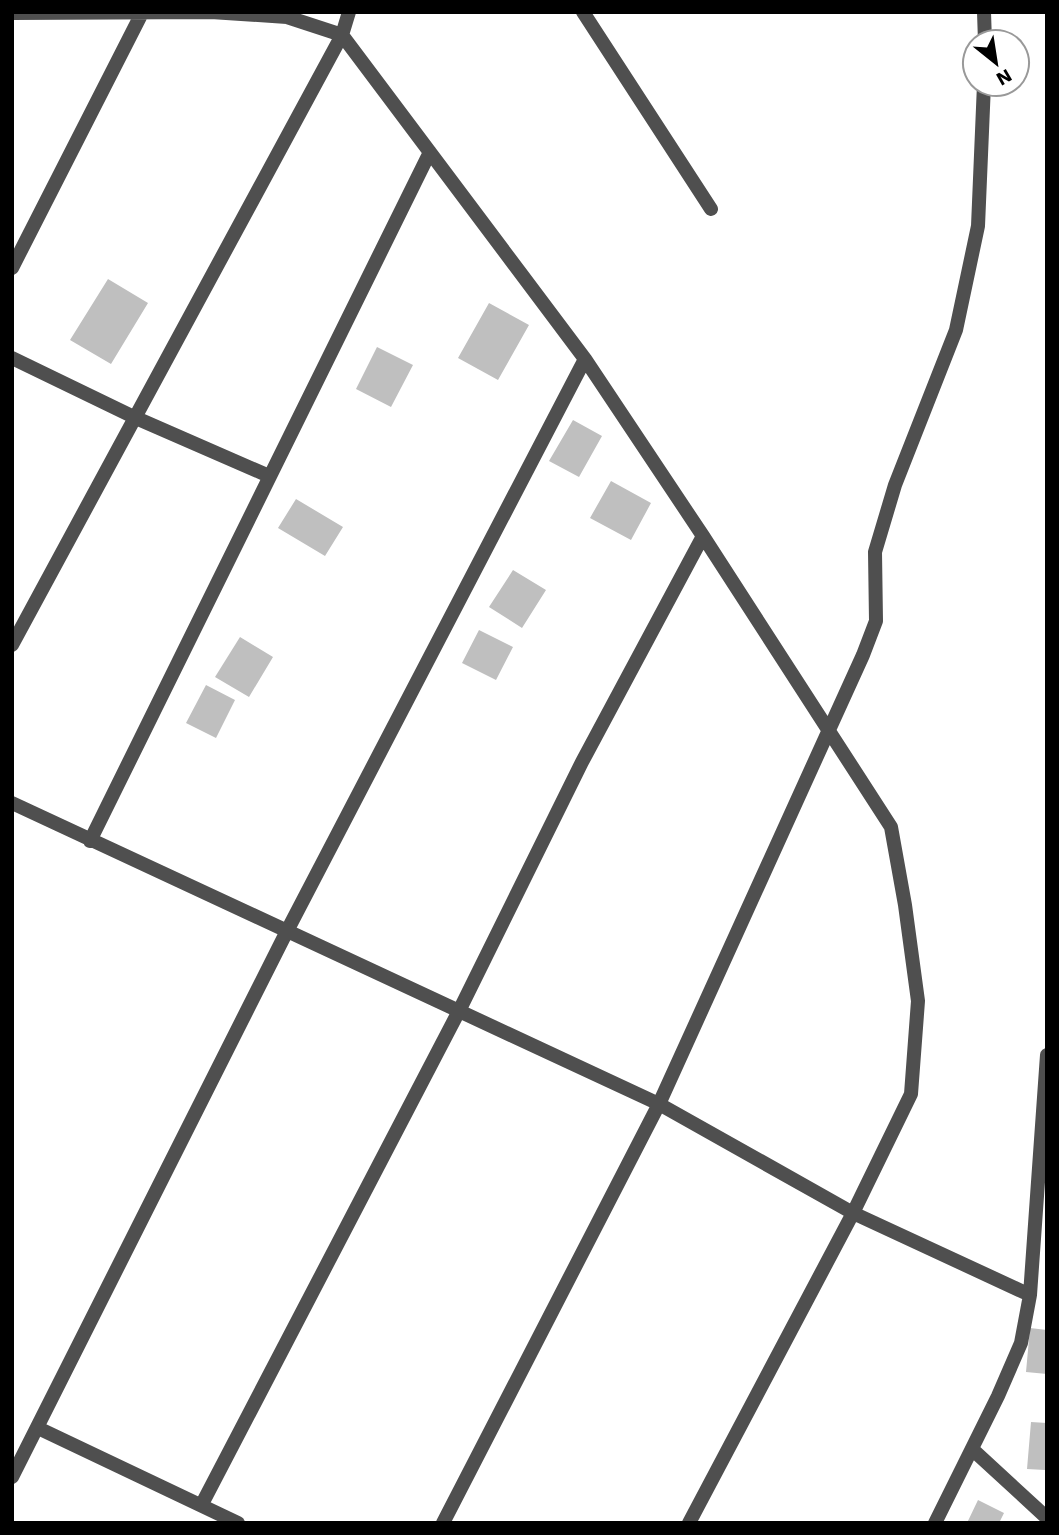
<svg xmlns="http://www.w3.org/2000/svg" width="1059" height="1535" font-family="'Work Sans',sans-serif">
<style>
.building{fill:#bfbfbf}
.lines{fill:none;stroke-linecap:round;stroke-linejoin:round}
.minor{stroke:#4f4f4f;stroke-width:14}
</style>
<rect width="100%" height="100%" fill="#fff"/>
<path class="building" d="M 108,279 L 148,303 L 111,364 L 70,340 Z
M 489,303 L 529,325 L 498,380 L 458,358 Z
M 377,347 L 413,365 L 391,407 L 356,389 Z
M 573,420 L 602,436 L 579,477 L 549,461 Z
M 611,481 L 651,503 L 631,540 L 590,518 Z
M 296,499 L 343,527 L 325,556 L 278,528 Z
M 513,570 L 546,590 L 522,628 L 489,607 Z
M 479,630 L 513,647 L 496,680 L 462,663 Z
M 240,637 L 273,657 L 249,697 L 215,677 Z
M 206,685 L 235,700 L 216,738 L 186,723 Z
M 1030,1328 L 1047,1330 L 1047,1374 L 1026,1372 Z
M 1031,1422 L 1047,1423 L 1045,1470 L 1027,1469 Z
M 978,1500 L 1004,1513 L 999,1523 L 967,1523 Z"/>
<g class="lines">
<path class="minor" d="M 583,12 L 711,209
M 984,12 L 985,42
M 12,13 L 211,12 L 287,17 L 342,35 L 585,359 L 703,536 L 891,827 L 905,905 L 918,1001 L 911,1094 L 853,1213 L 689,1523
M 12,268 L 142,13
M 12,358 L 136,418 L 269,476
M 12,645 L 342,35 L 349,12
M 12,803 L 659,1104 L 853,1213 L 1030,1295
M 90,841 L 430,152
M 38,1428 L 238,1523
M 972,1449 L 1047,1518
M 12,1477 L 287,931 L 585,359
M 202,1504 L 460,1009 L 582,762 L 703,536
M 443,1523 L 659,1104 L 863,655 L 876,621 L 875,552 L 895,485 L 956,330 L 978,226 L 984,84
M 935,1523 L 998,1396 L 1021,1343 L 1030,1295 L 1047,1055"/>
</g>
<rect width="1059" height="1535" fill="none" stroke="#000000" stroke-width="28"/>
<g transform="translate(996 63) rotate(150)"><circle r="33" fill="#ffffff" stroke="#999999" stroke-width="2"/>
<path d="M0-5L12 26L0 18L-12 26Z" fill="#000000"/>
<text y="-10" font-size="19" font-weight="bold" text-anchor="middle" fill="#000000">N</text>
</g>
</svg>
